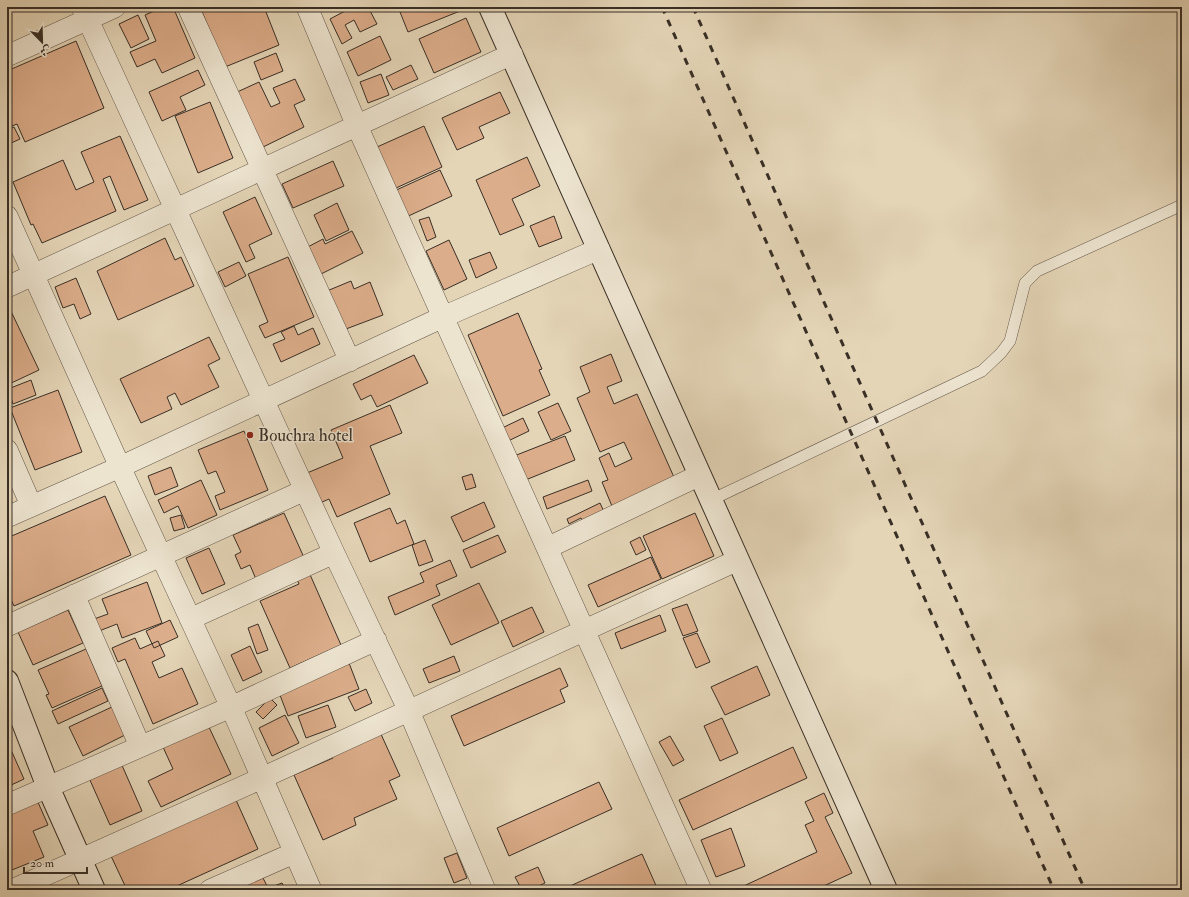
<svg xmlns="http://www.w3.org/2000/svg" width="1189" height="897" font-family="'IM FELL Double Pica',Amiri,serif">
<style>
.building{fill:#dcad8a;stroke:#392f26}
.lines{fill:none;stroke-linecap:round;stroke-linejoin:round}
.lane-casing{stroke:#64584a;stroke-width:12}
.street-casing{stroke:#64584a;stroke-width:22}
.secondary-casing{stroke:#392f26;stroke-width:24}
.lane{stroke:#ede4d0;stroke-width:11}
.street{stroke:#ede4d0;stroke-width:21}
.secondary{stroke:#ede4d0;stroke-width:22}
.rail{stroke:#392f26;stroke-width:3;stroke-dasharray:7 7;stroke-linecap:butt}
.poi-dot{fill:#8f2418;stroke:#ede4d0;stroke-width:1.5}
.labels{text-anchor:middle;stroke-width:3;stroke-linejoin:round;paint-order:stroke}
.poi-label{font-size:17px;fill:#392f26;stroke:#ede4d0;text-anchor:start}
</style>
<rect width="100%" height="100%" fill="#e4d5b7"/>
<filter id="stains"><feTurbulence type="fractalNoise" baseFrequency=".005" numOctaves="4"/><feColorMatrix values="0 0 0 0 .2 0 0 0 0 .09 0 0 0 0 .02 0 0 0 .5 -.17"/></filter>
<radialGradient id="worn" r=".72"><stop offset=".6" stop-color="#630" stop-opacity="0"/><stop offset="1" stop-color="#630" stop-opacity=".3"/></radialGradient>
<path class="building" d="M 163,7 L 173,7 L 195,58 L 162,73 L 155,59 L 137,67 L 130,52 L 156,41 L 145,15 Z
M 200,7 L 264,7 L 279,45 L 225,67 Z
M 343,7 L 368,7 L 377,24 L 360,32 L 354,20 L 345,25 L 352,38 L 342,44 L 330,19 L 345,11 Z
M 398,7 L 458,7 L 460,11 L 408,32 Z
M 138,15 L 149,39 L 131,48 L 119,24 Z
M 466,18 L 481,52 L 434,73 L 419,39 Z
M 380,36 L 391,60 L 358,76 L 347,52 Z
M 76,41 L 104,108 L 25,142 L 17,124 L 7,128 L 7,71 Z
M 276,53 L 283,71 L 261,80 L 254,62 Z
M 411,65 L 418,79 L 393,90 L 386,77 Z
M 198,70 L 205,85 L 180,97 L 186,110 L 162,121 L 149,92 Z
M 381,74 L 389,95 L 368,103 L 360,82 Z
M 295,79 L 305,100 L 294,105 L 304,127 L 261,148 L 235,93 L 259,82 L 271,107 L 280,103 L 273,88 Z
M 500,92 L 510,113 L 479,127 L 484,138 L 457,150 L 442,118 Z
M 210,102 L 233,158 L 198,173 L 175,116 Z
M 424,126 L 442,167 L 396,188 L 377,147 Z
M 14,127 L 20,139 L 7,145 L 7,130 Z
M 120,136 L 148,200 L 124,210 L 110,176 L 103,179 L 116,211 L 42,243 L 33,224 L 31,225 L 13,182 L 63,160 L 76,190 L 94,182 L 81,152 Z
M 527,157 L 540,186 L 512,199 L 524,225 L 500,235 L 476,180 Z
M 333,161 L 344,186 L 293,208 L 282,184 Z
M 440,170 L 452,196 L 404,218 L 392,192 Z
M 255,197 L 272,234 L 249,245 L 255,258 L 246,262 L 223,212 Z
M 337,203 L 349,230 L 326,241 L 314,215 Z
M 554,216 L 562,238 L 539,247 L 530,226 Z
M 429,217 L 436,237 L 427,241 L 419,220 Z
M 352,231 L 363,253 L 315,277 L 302,250 L 323,239 L 325,244 Z
M 165,238 L 175,260 L 181,257 L 194,286 L 118,320 L 97,271 Z
M 449,240 L 467,279 L 444,290 L 426,251 Z
M 490,252 L 497,268 L 476,278 L 469,260 Z
M 288,257 L 314,317 L 265,338 L 259,326 L 268,322 L 248,274 Z
M 239,262 L 246,276 L 225,287 L 218,272 Z
M 76,278 L 91,314 L 80,319 L 74,304 L 63,308 L 55,287 Z
M 351,281 L 354,289 L 370,282 L 383,315 L 338,332 L 322,293 Z
M 9,307 L 39,370 L 7,385 L 7,308 Z
M 518,313 L 542,369 L 539,370 L 550,395 L 503,416 L 468,335 Z
M 294,326 L 298,335 L 313,328 L 320,344 L 281,362 L 273,344 L 285,339 L 281,332 Z
M 209,337 L 220,359 L 208,365 L 219,387 L 181,405 L 175,393 L 167,397 L 172,409 L 141,423 L 120,379 Z
M 611,354 L 622,381 L 607,387 L 614,404 L 637,394 L 677,484 L 614,511 L 602,482 L 608,480 L 599,458 L 609,453 L 615,467 L 632,459 L 624,442 L 600,452 L 577,398 L 590,392 L 580,367 Z
M 414,355 L 428,383 L 377,407 L 371,395 L 361,400 L 353,384 Z
M 31,380 L 36,395 L 13,404 L 8,389 Z
M 58,390 L 82,452 L 35,470 L 10,408 Z
M 558,403 L 571,431 L 551,440 L 538,412 Z
M 390,405 L 402,433 L 370,446 L 390,494 L 337,517 L 329,499 L 320,503 L 307,473 L 343,458 L 331,430 Z
M 523,418 L 529,431 L 506,442 L 500,429 Z
M 244,431 L 268,490 L 220,510 L 215,496 L 225,492 L 216,471 L 208,474 L 198,450 Z
M 565,436 L 575,460 L 523,481 L 514,456 Z
M 171,467 L 178,486 L 155,495 L 148,476 Z
M 472,474 L 476,487 L 466,490 L 462,477 Z
M 201,480 L 217,515 L 188,528 L 178,506 L 164,513 L 158,500 Z
M 588,480 L 592,491 L 547,509 L 543,497 Z
M 105,496 L 131,555 L 14,606 L 7,591 L 7,538 Z
M 484,502 L 495,527 L 463,542 L 451,517 Z
M 600,503 L 607,518 L 586,528 L 581,518 L 569,524 L 567,519 Z
M 390,508 L 397,524 L 405,520 L 414,544 L 370,562 L 354,523 Z
M 284,513 L 306,562 L 258,584 L 250,565 L 241,569 L 235,555 L 241,552 L 233,535 Z
M 695,513 L 714,556 L 662,579 L 643,536 Z
M 181,515 L 185,528 L 174,531 L 170,518 Z
M 498,535 L 506,552 L 471,568 L 463,550 Z
M 640,537 L 646,550 L 636,555 L 630,542 Z
M 425,540 L 433,561 L 419,566 L 412,545 Z
M 209,548 L 225,584 L 202,594 L 186,558 Z
M 651,557 L 661,579 L 598,607 L 588,585 Z
M 450,560 L 457,576 L 436,585 L 440,595 L 395,615 L 388,597 L 424,582 L 420,573 Z
M 308,570 L 341,645 L 290,668 L 260,601 L 299,584 L 295,575 Z
M 147,582 L 162,623 L 122,638 L 117,624 L 99,631 L 94,619 L 108,614 L 102,599 Z
M 479,583 L 499,623 L 451,645 L 432,605 Z
M 687,604 L 698,631 L 683,636 L 672,609 Z
M 532,607 L 544,632 L 513,647 L 501,621 Z
M 68,610 L 83,643 L 33,665 L 18,632 Z
M 660,615 L 666,631 L 621,649 L 615,633 Z
M 170,620 L 178,637 L 154,648 L 146,631 Z
M 258,624 L 268,650 L 257,654 L 248,628 Z
M 697,633 L 710,662 L 696,668 L 683,638 Z
M 135,638 L 140,649 L 158,641 L 165,656 L 152,662 L 159,678 L 182,668 L 198,704 L 153,724 L 125,659 L 118,662 L 112,648 Z
M 250,646 L 262,672 L 243,681 L 231,655 Z
M 86,649 L 102,686 L 52,708 L 46,695 L 49,694 L 38,670 Z
M 454,656 L 460,671 L 429,683 L 423,669 Z
M 349,663 L 359,689 L 288,716 L 278,690 Z
M 757,666 L 770,695 L 725,715 L 711,687 Z
M 560,668 L 568,686 L 560,690 L 565,702 L 464,746 L 451,716 Z
M 102,688 L 108,701 L 58,724 L 52,711 Z
M 366,689 L 372,703 L 355,711 L 348,697 Z
M 270,698 L 277,705 L 263,719 L 256,712 Z
M 328,705 L 336,727 L 306,738 L 298,716 Z
M 114,706 L 127,734 L 83,756 L 69,727 Z
M 285,715 L 299,743 L 272,756 L 259,728 Z
M 722,718 L 738,753 L 720,761 L 704,726 Z
M 208,725 L 231,774 L 161,807 L 148,781 L 173,769 L 163,747 Z
M 380,732 L 400,776 L 389,781 L 397,799 L 354,818 L 356,825 L 323,840 L 294,775 L 333,758 L 331,754 Z
M 670,736 L 684,760 L 673,766 L 659,742 Z
M 7,741 L 24,779 L 7,787 Z
M 793,747 L 807,778 L 693,830 L 679,800 Z
M 121,763 L 142,811 L 110,825 L 89,778 Z
M 599,782 L 612,809 L 509,856 L 497,828 Z
M 824,793 L 833,813 L 825,817 L 852,873 L 815,890 L 735,890 L 817,852 L 805,825 L 814,821 L 805,802 Z
M 37,800 L 48,825 L 33,831 L 44,857 L 7,872 L 7,813 Z
M 236,800 L 258,849 L 168,890 L 127,890 L 111,856 Z
M 731,828 L 745,866 L 716,877 L 701,840 Z
M 457,853 L 467,878 L 454,883 L 444,858 Z
M 642,854 L 658,890 L 639,890 L 637,886 L 629,890 L 561,890 Z
M 538,867 L 545,883 L 530,890 L 522,890 L 515,877 Z
M 258,868 L 269,890 L 226,890 Z
M 282,883 L 286,890 L 276,890 L 274,886 Z"/>
<g class="lines">
<defs>
<path id="lane" d="M 711,500 L 982,371 L 1001,353 L 1010,341 L 1025,283 L 1037,271 L 1182,205"/>
<path id="street" d="M 82,7 L 334,553 L 409,711 L 485,890
M 188,7 L 350,361
M 307,7 L 357,126 L 701,890
M 7,56 L 115,7
M 7,216 L 120,467 L 231,707 L 311,890
M 7,287 L 512,54
M 7,450 L 31,505
M 7,517 L 120,467 L 443,317 L 599,249
M 547,548 L 700,475
M 74,595 L 140,746
M 190,619 L 334,553
M 7,626 L 305,490
M 7,805 L 231,707 L 376,640
M 12,890 L 262,778 L 738,560
M 210,890 L 294,853"/>
<path id="secondary" d="M 490,7 L 886,890
M 7,681 L 48,787 L 94,890"/>
</defs>
<use href="#lane" class="lane-casing"/>
<use href="#street" class="street-casing"/>
<use href="#secondary" class="secondary-casing"/>
<use href="#lane" class="lane"/>
<use href="#street" class="street"/>
<use href="#secondary" class="secondary"/>
<path class="rail" d="M 662,7 L 1054,890
M 693,7 L 1085,890"/>
</g>
<circle class="poi-dot" cx="250" cy="435" r="4"/>
<g class="labels">
<g class="poi-label">
<text x="258" y="441">Bouchra hotel</text>
</g>
</g>
<rect width="1189" height="897" fill="none" stroke="#e4d5b7" stroke-width="24"/>
<rect x="8" y="8" width="1173" height="881" fill="none" stroke="#392f26" stroke-width="2"/>
<rect x="12" y="12" width="1165" height="873" fill="none" stroke="#392f26"/>
<g transform="translate(42 42) rotate(157)" stroke="#ede4d0" stroke-width="3" paint-order="stroke">
<path d="M0-3L7 15L0 10L-7 15Z" fill="#392f26"/>
<text y="-6" font-size="11" font-weight="bold" text-anchor="middle" fill="#392f26">ش</text>
</g>
<path d="M24 867v6h63v-6" fill="none" stroke="#392f26" stroke-width="2"/>
<text x="30" y="867" font-size="12" fill="#392f26" stroke="#ede4d0" stroke-width="3" paint-order="stroke">20 m</text>
<rect width="100%" height="100%" filter="url(#stains)"/>
<rect width="100%" height="100%" fill="url(#worn)"/>
</svg>
